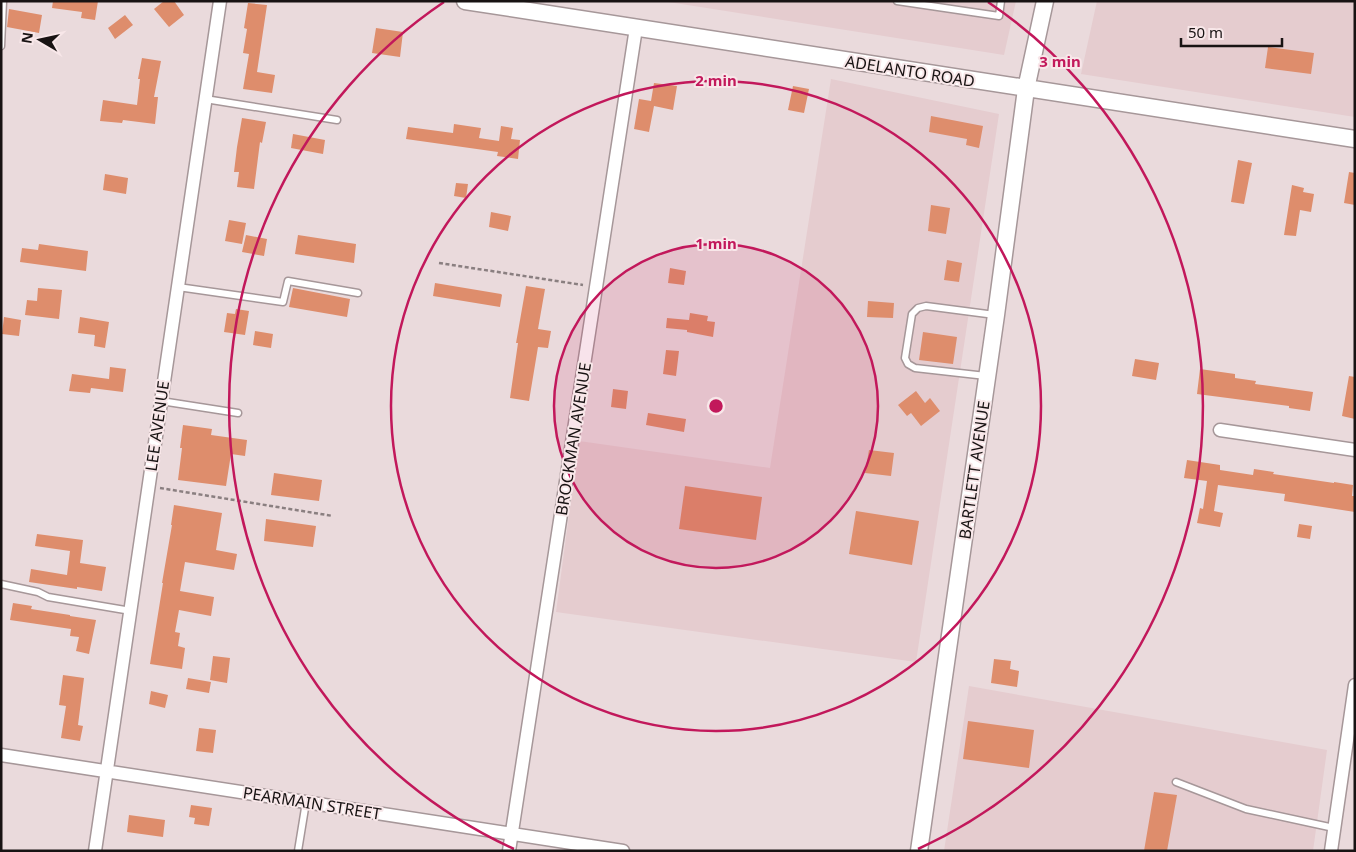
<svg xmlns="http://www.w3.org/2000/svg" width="1356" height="852" font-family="'Noto Sans',sans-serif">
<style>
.built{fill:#e5cccf}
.building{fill:#de8d6c}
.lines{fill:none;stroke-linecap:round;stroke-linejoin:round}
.service-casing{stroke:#a69799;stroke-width:9}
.minor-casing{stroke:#a69799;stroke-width:15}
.tertiary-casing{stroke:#a69799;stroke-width:19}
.path{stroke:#8a7f80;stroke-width:2.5;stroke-dasharray:4 2.5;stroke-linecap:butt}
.service{stroke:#fff;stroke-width:6}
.minor{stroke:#fff;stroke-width:12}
.tertiary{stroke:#fff;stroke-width:16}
.ring{fill:none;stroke:#c2185b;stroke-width:2.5}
.labels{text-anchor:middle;stroke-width:4;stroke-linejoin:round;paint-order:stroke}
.street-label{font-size:16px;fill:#181313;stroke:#f8e7e9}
.centre{fill:#c2185b;stroke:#f8e7e9;stroke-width:2.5}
.ring-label{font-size:15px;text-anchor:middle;font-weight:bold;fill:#c2185b;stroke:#f8e7e9;stroke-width:4;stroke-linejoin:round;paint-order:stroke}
</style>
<rect width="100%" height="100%" fill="#eadadc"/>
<path class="built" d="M 662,1 L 1016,1 L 1004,55 Z
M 1097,1 L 1355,1 L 1355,117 L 1081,74 Z
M 831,79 L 999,114 L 916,662 L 556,612 L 579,441 L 770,468 Z
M 969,686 L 1327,750 L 1313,851 L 944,851 Z"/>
<path class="building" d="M 53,1 L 98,1 L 95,20 L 81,18 L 82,12 L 52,8 Z
M 164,1 L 174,1 L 184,15 L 169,27 L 154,9 Z
M 248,3 L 267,5 L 257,72 L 275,75 L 272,93 L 243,89 L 249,54 L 243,53 L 247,29 L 244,28 Z
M 9,9 L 42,15 L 39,33 L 7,27 Z
M 125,15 L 133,25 L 115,39 L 108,28 Z
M 376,28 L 403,32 L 400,57 L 372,53 Z
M 1268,47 L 1314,53 L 1311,74 L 1265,68 Z
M 142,58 L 161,61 L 154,97 L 158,97 L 155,124 L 123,120 L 122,123 L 100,121 L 103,100 L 137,105 L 140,79 L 138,79 Z
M 654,83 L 677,86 L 673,110 L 654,106 L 649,132 L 634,129 L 639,99 L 651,101 Z
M 793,86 L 809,89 L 804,113 L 788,110 Z
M 931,116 L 983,126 L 979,148 L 966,145 L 967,139 L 929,132 Z
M 242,118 L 266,122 L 262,143 L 260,142 L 254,189 L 237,187 L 239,172 L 234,172 L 237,147 Z
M 454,124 L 481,128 L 479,138 L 499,141 L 501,126 L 513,128 L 511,139 L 520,140 L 518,159 L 497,156 L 498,152 L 406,139 L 408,127 L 453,133 Z
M 293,134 L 325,140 L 323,154 L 291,148 Z
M 1238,160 L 1252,163 L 1244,204 L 1231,202 Z
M 1349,172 L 1355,173 L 1355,205 L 1344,203 Z
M 105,174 L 128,178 L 126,194 L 103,190 Z
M 456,183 L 468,184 L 466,198 L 454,196 Z
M 1292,185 L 1304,188 L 1303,192 L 1314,194 L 1311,212 L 1300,210 L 1296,236 L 1284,235 Z
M 931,205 L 950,208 L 946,234 L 928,231 Z
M 491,212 L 511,216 L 508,231 L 489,227 Z
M 229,220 L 246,223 L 242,244 L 225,241 Z
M 246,235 L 267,239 L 264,256 L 242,252 Z
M 298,235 L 356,244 L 354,263 L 295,254 Z
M 39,244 L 88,251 L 86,271 L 20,262 L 22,248 L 38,250 Z
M 947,260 L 962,263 L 959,282 L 944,280 Z
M 670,268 L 686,271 L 684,285 L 668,283 Z
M 435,283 L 501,294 L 502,295 L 500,307 L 433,296 Z
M 526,286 L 545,289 L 538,329 L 551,331 L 548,348 L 538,347 L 529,401 L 510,398 L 518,343 L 516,343 Z
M 38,288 L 62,290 L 59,319 L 25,315 L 27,300 L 37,301 Z
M 293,288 L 350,299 L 347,317 L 289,307 Z
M 868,301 L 894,303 L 893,318 L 867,317 Z
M 236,309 L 249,311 L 245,335 L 224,332 L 227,313 L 235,314 Z
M 690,313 L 708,316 L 707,321 L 715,322 L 713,337 L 687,332 L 687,330 L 666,328 L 667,318 L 689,320 Z
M 4,317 L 21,320 L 19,336 L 2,334 Z
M 80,317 L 109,322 L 105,348 L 94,346 L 95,335 L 78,333 Z
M 255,331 L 273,334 L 271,348 L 253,345 Z
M 923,332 L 957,337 L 953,364 L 919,360 Z
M 666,350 L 679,351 L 676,376 L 663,374 Z
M 1135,359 L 1159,363 L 1156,380 L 1132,376 Z
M 110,367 L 126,369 L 123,392 L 91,388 L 90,393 L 69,391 L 72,374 L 109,379 Z
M 1200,369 L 1235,374 L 1235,378 L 1256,381 L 1255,384 L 1313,392 L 1310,411 L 1289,408 L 1289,406 L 1197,394 Z
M 1349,376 L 1355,377 L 1355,419 L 1342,416 Z
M 613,389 L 628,391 L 626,409 L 611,407 Z
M 916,391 L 925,403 L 930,398 L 940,411 L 921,426 L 911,413 L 907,416 L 898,405 Z
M 648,413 L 686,419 L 684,432 L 646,425 Z
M 183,425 L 212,429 L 211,435 L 247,440 L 245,456 L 231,454 L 226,486 L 178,480 L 182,448 L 180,448 Z
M 869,450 L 894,453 L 891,476 L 865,473 Z
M 1187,460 L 1220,465 L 1220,470 L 1253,475 L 1254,469 L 1274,472 L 1273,474 L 1334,483 L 1334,482 L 1353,485 L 1352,496 L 1355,496 L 1355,512 L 1284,501 L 1285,494 L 1218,485 L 1214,511 L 1223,513 L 1220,527 L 1197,523 L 1200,508 L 1203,509 L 1207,481 L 1184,478 Z
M 274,473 L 322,480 L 319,501 L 271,495 Z
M 685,486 L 762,497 L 756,540 L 679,529 Z
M 174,505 L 222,513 L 216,550 L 237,554 L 234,570 L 185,562 L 180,591 L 214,597 L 211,616 L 179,610 L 175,632 L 180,633 L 178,646 L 185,648 L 182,669 L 150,664 L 163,583 L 162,583 L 172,525 L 171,525 Z
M 856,511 L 919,521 L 912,565 L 849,554 Z
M 266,519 L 316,526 L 313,547 L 264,541 Z
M 1299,524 L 1312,526 L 1310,539 L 1297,537 Z
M 37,534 L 83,540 L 80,563 L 106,567 L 102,591 L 77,587 L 77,589 L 29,582 L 31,569 L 67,575 L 70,551 L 35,546 Z
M 13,603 L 32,606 L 31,609 L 70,615 L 70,616 L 96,620 L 89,654 L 76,651 L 79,637 L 70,636 L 71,629 L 10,620 Z
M 213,656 L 230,658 L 227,683 L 210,680 Z
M 994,659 L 1011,661 L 1010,669 L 1019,671 L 1017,687 L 991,683 Z
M 63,675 L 84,678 L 78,725 L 83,726 L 80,741 L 61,738 L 66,706 L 59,705 Z
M 188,678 L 211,682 L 209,693 L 186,689 Z
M 151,691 L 168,695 L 165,708 L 149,704 Z
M 968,721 L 1034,730 L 1029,768 L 963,759 Z
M 199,728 L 216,730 L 213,753 L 196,751 Z
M 1154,792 L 1177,795 L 1167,851 L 1144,851 Z
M 191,805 L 212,808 L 209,826 L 194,824 L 195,818 L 189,817 Z
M 129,815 L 165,820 L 163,837 L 127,832 Z"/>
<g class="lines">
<defs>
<path id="service" d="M 897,1 L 999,16 L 1001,1
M 1,46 L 3,1
M 205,99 L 337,120
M 178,287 L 283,302 L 288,281 L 358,293
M 986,376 L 915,368 L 908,364 L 905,358 L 912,314 L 918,308 L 926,306 L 995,315
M 161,401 L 238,413
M 1,584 L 38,592 L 48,597 L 131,611
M 1176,782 L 1246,809 L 1334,828
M 298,851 L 306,802"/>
<path id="minor" d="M 1220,430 L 1355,450
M 1,755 L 623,851
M 95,851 L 220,1
M 509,851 L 636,28
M 1331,851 L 1355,685"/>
<path id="tertiary" d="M 465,1 L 1355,139
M 919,851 L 996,315 L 1026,89 L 1045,1"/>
</defs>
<use href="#service" class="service-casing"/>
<use href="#minor" class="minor-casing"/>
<use href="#tertiary" class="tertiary-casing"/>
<path class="path" d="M 439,263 L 583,285
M 160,488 L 333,516"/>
<use href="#service" class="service"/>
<use href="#minor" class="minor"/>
<use href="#tertiary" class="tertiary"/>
</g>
<circle cx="716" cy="406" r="162" fill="#c2185b" fill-opacity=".12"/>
<g class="ring">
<circle cx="716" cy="406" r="162"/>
<circle cx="716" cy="406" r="325"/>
<path d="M514 849A487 487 0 0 1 444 2M988 2A487 487 0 0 1 918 849"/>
</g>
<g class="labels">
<g class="street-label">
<text transform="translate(910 71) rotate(9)" y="6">ADELANTO ROAD</text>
<text transform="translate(157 426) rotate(-82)" y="6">LEE AVENUE</text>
<text transform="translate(573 439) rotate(-81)" y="6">BROCKMAN AVENUE</text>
<text transform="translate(974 470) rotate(-82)" y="6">BARTLETT AVENUE</text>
<text transform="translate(312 803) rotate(9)" y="6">PEARMAIN STREET</text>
</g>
</g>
<circle cx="716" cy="406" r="8" class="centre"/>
<g class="ring-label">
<text x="1060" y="67">3 min</text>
<text x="716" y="86">2 min</text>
<text x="716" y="249">1 min</text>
</g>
<rect width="1356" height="852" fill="none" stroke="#181313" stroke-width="5"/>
<g transform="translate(40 40) rotate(279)" stroke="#f8e7e9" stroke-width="4" paint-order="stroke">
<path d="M0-4L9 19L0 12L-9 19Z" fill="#181313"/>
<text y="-8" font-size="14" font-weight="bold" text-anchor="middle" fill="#181313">N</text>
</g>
<path d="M1181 38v8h101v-8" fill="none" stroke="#181313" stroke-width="2.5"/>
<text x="1188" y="38" font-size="15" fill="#181313" stroke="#f8e7e9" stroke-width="4" paint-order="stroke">50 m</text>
</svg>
